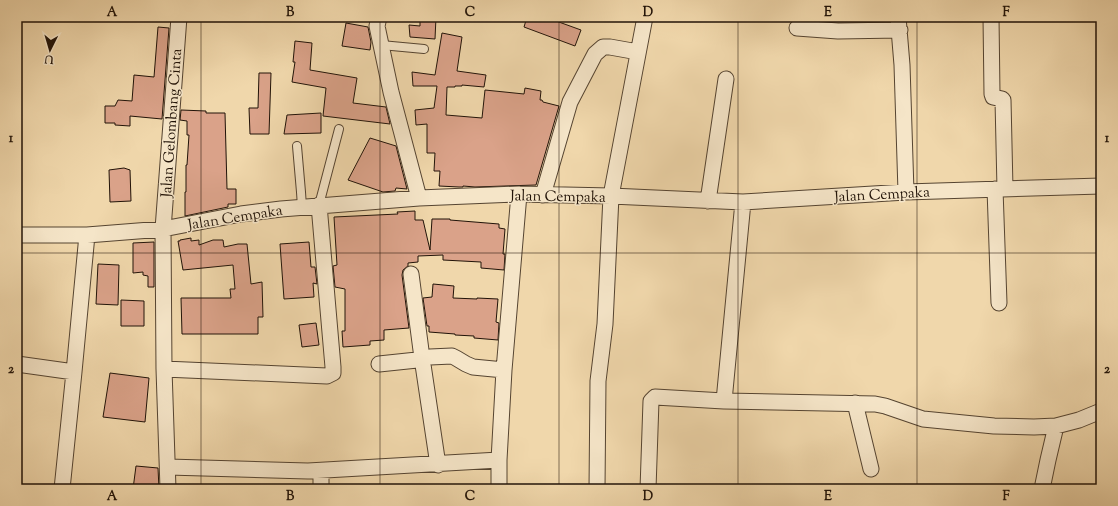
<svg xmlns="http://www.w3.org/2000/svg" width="1118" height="506" font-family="'Sorts Mill Goudy',serif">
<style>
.building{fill:#daa289;stroke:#211308}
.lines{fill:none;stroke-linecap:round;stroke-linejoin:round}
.lane-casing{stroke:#554431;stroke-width:10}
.street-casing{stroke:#554431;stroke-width:17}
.lane{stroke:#f5e5c8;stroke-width:8}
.street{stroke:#f5e5c8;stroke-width:15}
.grid{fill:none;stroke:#211308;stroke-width:1;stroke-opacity:0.55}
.labels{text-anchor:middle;stroke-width:3;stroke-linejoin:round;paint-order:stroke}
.street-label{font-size:15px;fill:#211308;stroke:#f5e5c8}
.neatline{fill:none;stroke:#211308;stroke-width:1.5}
.grid-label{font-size:13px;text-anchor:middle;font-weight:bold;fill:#211308}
</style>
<rect width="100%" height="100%" fill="#f0d7ab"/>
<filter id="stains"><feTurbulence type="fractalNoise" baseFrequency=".005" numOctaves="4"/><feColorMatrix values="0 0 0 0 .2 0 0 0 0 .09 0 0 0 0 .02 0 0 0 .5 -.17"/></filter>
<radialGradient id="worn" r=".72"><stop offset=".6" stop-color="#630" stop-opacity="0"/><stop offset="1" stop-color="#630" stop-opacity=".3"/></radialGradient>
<path class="building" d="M 420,17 L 436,17 L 435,39 L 410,37 L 409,25 L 420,26 Z
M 527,17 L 545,17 L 581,30 L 575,46 L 524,27 Z
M 346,23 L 368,27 L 371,42 L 370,50 L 342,46 Z
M 158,27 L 169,28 L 162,119 L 130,116 L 130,126 L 115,125 L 115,123 L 105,123 L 105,106 L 115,106 L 118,100 L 132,101 L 134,75 L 154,77 Z
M 442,33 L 462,37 L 457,71 L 486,75 L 484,87 L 462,85 L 462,86 L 455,86 L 455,87 L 447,87 L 446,115 L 482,118 L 485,90 L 524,94 L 525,88 L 541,91 L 540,100 L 542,100 L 543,102 L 559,106 L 536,185 L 475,187 L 463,186 L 463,187 L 459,187 L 439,186 L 440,171 L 434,171 L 435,153 L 427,153 L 427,124 L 416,125 L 415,110 L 434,108 L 437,86 L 413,86 L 412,72 L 435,75 Z
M 295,41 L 312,43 L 310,70 L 357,78 L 353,103 L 386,107 L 390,124 L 323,116 L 326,88 L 292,82 L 295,62 L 293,62 Z
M 259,73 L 271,73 L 269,134 L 250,134 L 249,108 L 258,108 Z
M 181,110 L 206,111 L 206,113 L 225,113 L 227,189 L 236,189 L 236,204 L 228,204 L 228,207 L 185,216 L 185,192 L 186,192 L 186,165 L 187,165 L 189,135 L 187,135 L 187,121 L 180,120 Z
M 321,113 L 321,133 L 284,134 L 287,115 Z
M 370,138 L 396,146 L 407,189 L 396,188 L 395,191 L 383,192 L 348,180 Z
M 124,168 L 130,170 L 131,201 L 110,202 L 109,170 Z
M 415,211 L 415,220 L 423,220 L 430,250 L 432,219 L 450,219 L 450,220 L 499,224 L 499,228 L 505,229 L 503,254 L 505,254 L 504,270 L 481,268 L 481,262 L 443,260 L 443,255 L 418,256 L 418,262 L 408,263 L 408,266 L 403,270 L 402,275 L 409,328 L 384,330 L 384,340 L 370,341 L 370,345 L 343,347 L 342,331 L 345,331 L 345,289 L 335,287 L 333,266 L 337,265 L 334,217 L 398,214 L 397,212 Z
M 191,238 L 191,241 L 199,240 L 199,245 L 213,240 L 223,240 L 224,247 L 238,244 L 247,244 L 251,284 L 262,282 L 263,317 L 258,317 L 258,334 L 182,334 L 181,298 L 231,298 L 230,289 L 235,289 L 233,265 L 183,270 L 178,241 L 180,241 L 180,240 Z
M 154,242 L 154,287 L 148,287 L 148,276 L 143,275 L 143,272 L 133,273 L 133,243 Z
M 309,242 L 311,267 L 315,267 L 317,284 L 313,283 L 314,297 L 284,299 L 280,244 Z
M 98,264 L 119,265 L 118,305 L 96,304 Z
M 433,284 L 454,286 L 453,298 L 477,299 L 477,298 L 498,299 L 496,322 L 499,323 L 498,340 L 474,338 L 474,336 L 455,335 L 455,334 L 429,332 L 429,326 L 427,326 L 423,298 L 432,297 Z
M 121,300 L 144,301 L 144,326 L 121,326 Z
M 316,323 L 319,345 L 302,347 L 299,325 Z
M 110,373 L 149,378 L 145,422 L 103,417 Z
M 136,466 L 158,468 L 159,489 L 133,489 Z"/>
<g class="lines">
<defs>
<path id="lane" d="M 381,45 L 424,49
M 297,146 L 301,192 L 302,207
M 319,205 L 339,129"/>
<path id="street" d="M 379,17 L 377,26 L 391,92 L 419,198
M 898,17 L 902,65 L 906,192
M 991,17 L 992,94 L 993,97 L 1002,99 L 1003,100 L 1005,189
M 797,28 L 838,31 L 900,30
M 995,189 L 999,303
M 543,195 L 570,102 L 595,54 L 603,47 L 610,47 L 638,52
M 708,201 L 726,79
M 17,235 L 87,235 L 163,229 L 241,214 L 281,209 L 419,198 L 519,194 L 611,196 L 743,202 L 906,192 L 1101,186
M 411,274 L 422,358 L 438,465
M 17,364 L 74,372
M 379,364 L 417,360 L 430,357 L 452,356 L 456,358 L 466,364 L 473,367 L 504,370
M 164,369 L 327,376 L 333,373 L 333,367 L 319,205
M 724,401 L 743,202
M 855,403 L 871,469
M 168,467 L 308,471 L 499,460
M 321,471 L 321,489
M 62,489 L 74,372 L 87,235
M 168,489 L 164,369 L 163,229 L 179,17
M 499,489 L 499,460 L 504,370 L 519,194
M 597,489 L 598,381 L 605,324 L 611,196 L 645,17
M 648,489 L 651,401 L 655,397 L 724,401 L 875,404 L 885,406 L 923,419 L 994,426 L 1034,427 L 1056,426 L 1079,420 L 1101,411
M 1042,489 L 1048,460 L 1056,426"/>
</defs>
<use href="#lane" class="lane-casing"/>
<use href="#street" class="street-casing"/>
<use href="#lane" class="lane"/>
<use href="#street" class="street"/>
</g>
<path class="grid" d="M 201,17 L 201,489M 380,17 L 380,489M 559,17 L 559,489M 738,17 L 738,489M 917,17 L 917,489M 17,253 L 1101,253"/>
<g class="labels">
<g class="street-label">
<text transform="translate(171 123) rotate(-86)" y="5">Jalan Gelombang Cinta</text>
<text transform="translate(882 194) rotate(-3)" y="5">Jalan Cempaka</text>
<text transform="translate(558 196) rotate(1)" y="5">Jalan Cempaka</text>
<text transform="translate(235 217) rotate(-9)" y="5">Jalan Cempaka</text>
</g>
</g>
<rect width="1118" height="506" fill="none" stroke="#f0d7ab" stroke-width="44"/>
<g transform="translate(50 50) rotate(185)" stroke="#f5e5c8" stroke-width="3" paint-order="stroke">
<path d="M0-3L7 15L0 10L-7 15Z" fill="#211308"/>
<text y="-6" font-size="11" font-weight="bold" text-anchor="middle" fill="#211308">U</text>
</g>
<rect x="22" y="22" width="1074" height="462" class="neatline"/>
<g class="grid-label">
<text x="112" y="16">A</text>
<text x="290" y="16">B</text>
<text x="470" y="16">C</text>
<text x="648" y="16">D</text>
<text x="828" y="16">E</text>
<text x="1006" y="16">F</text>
<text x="11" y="142">1</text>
<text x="1107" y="142">1</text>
<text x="11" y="373">2</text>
<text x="1107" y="373">2</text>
<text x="112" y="500">A</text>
<text x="290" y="500">B</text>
<text x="470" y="500">C</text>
<text x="648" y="500">D</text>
<text x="828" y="500">E</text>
<text x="1006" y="500">F</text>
</g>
<rect width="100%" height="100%" filter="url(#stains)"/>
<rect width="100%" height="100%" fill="url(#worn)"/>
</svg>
